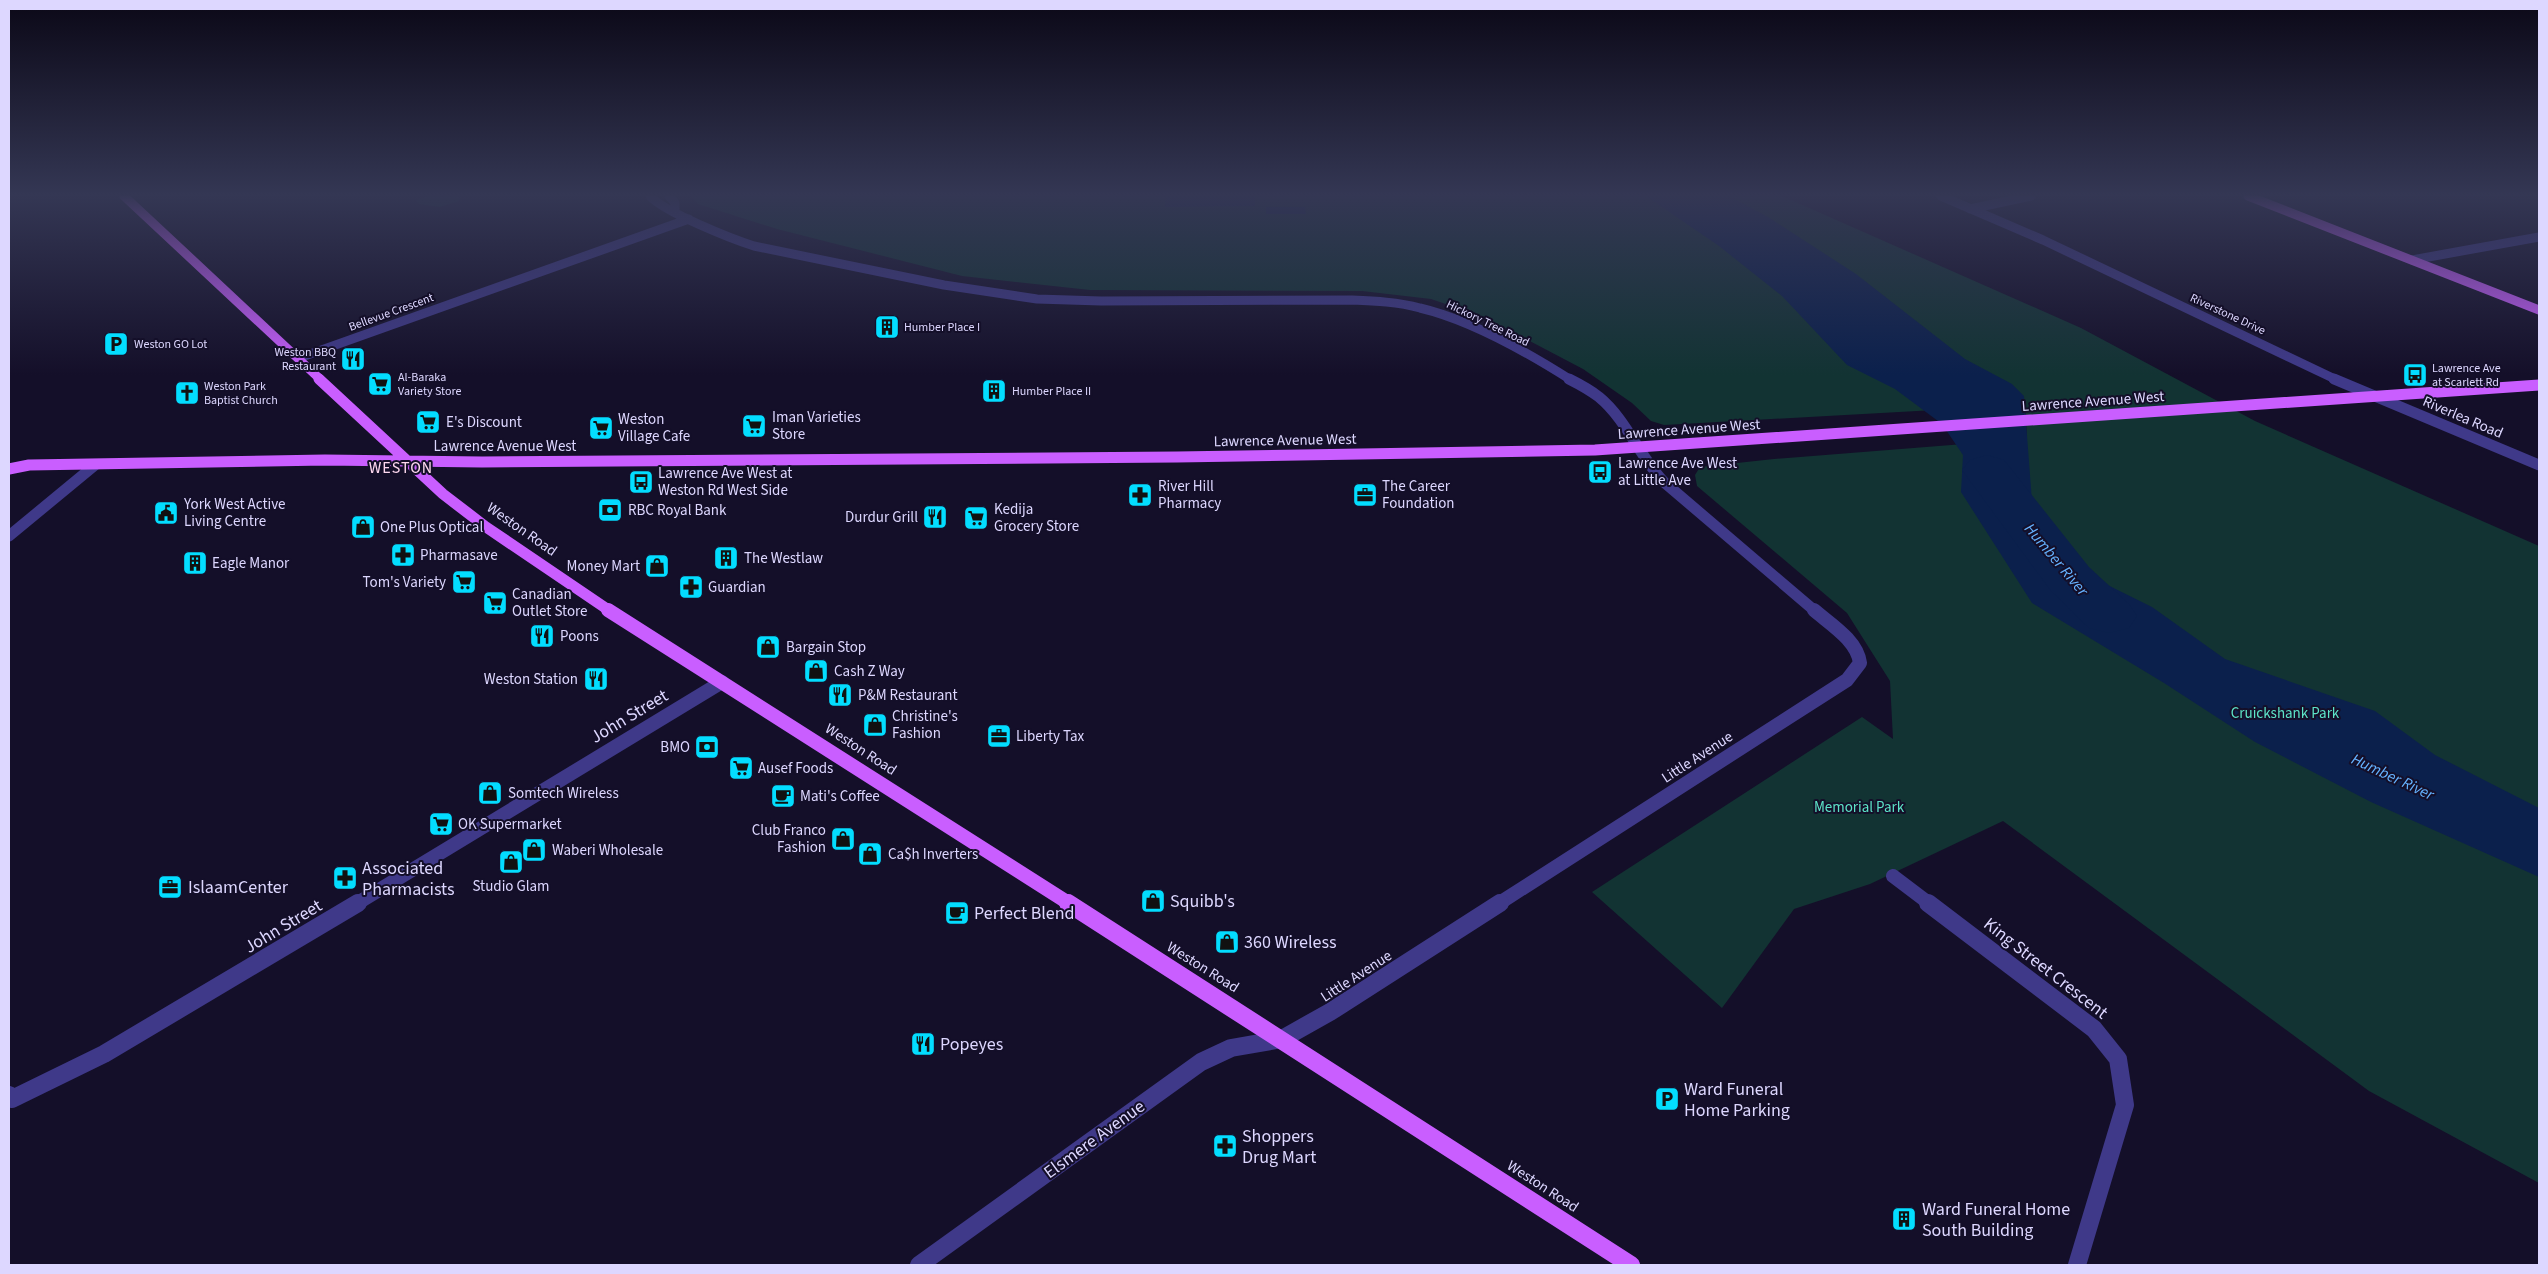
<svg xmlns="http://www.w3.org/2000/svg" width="2548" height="1274" font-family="'Source Sans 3',sans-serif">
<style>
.green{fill:#123333}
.water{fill:#0b204c}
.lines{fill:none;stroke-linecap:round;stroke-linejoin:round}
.river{fill:#0b204c;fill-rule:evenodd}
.minor-far3{stroke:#3f3989;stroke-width:9}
.minor-far2{stroke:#3f3989;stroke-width:11}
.minor-far1{stroke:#3f3989;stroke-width:14}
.minor{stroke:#3f3989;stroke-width:18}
.major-far3{stroke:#c95eff;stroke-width:9}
.major-far2{stroke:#c95eff;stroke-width:11}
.major-far1{stroke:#c95eff;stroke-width:14}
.major{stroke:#c95eff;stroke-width:18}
.labels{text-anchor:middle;stroke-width:4;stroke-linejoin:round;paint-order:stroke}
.far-street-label{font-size:12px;fill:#ddd7ff;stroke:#140f29}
.far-poi-label{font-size:12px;fill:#ddd7ff;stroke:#140f29;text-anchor:start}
.street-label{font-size:15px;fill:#ddd7ff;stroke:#140f29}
.poi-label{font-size:15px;fill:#ddd7ff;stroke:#140f29;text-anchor:start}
.park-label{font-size:15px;fill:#5de4c8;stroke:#140f29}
.neighbourhood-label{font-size:16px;letter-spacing:1px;fill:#ffd9f0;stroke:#140f29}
.water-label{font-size:16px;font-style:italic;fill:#65b2ff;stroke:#140f29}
.near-street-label{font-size:18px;fill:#ddd7ff;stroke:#140f29}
.near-poi-label{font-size:18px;fill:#ddd7ff;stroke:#140f29;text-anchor:start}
</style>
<rect width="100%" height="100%" fill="#140f29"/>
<path class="green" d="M 428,196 L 458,196 L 460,198 L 459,201 L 440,207 L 419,204 L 416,200 Z
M 691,196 L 1782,196 L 2081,328 L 2255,421 L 2539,546 L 2539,1183 L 2369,1091 L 2003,821 L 1870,884 L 1794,909 L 1722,1008 L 1592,892 L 1862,717 L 1893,739 L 1890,681 L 1847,613 L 1697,486 L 1695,475 L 1700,467 L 1774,459 L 2027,439 L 2025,405 L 1664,425 L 1651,421 L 1632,403 L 1583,369 L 1484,317 L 1431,299 L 1362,291 L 1090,290 L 962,276 L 777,229 L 698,204 Z"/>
<path class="water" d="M 1166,196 L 1255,196 L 1255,206 L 1165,207 Z
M 1646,196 L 1729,196 L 1768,217 L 1856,274 L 1965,359 L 2012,384 L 2024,396 L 2035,541 L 2051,557 L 2152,607 L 2225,659 L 2375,711 L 2435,755 L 2539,808 L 2539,877 L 2371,802 L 2255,742 L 2164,683 L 2032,603 L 1961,492 L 1963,455 L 1942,424 L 1895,389 L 1847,365 L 1782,296 L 1719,246 Z
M 1266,207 L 1305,207 L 1306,214 L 1266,214 Z"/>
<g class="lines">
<path class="river" d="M 1987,455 L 2004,460 L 2089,567 L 2129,604 L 2137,616 L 2129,628 L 2109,633 L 2089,628 L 2051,591 L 1962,470 L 1970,460 Z"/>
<path class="minor-far3" d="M 650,196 C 664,212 732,239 754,246 L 944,285 L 1037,299 L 1101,301 L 1352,300 C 1375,301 1398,302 1420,308 C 1471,320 1527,352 1571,380
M 669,196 L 675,203 L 675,211
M 1941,196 L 2043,240 L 2337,380
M 1970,209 L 2031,196
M 2412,260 L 2539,237
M 299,358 L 689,219"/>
<path class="minor-far2" d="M 1569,379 C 1579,384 1590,390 1599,397 C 1627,420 1640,458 1665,483 L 1815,611
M 2334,379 L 2539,465
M 9,536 L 95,465"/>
<path class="minor-far1" d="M 1893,876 L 1930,904
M 356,904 L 722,682
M 1498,904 L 1847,680 L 1860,663 C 1857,640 1830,624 1814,610"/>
<path class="minor" d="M 1928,903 L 2094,1029 L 2118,1059 L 2125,1105 L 2077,1265
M 9,1095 L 12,1099 L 104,1054 L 358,903
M 919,1265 L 1201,1062 L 1231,1048 L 1282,1039 L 1330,1012 L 1500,903"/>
<path class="major-far3" d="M 124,196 L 321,380
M 2248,196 L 2539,310"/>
<path class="major-far2" d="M 319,379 L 443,494 L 486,527 L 610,611
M 9,469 L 29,465 L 325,460 L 482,462 L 1177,457 L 1595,450 L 2539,385"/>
<path class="major-far1" d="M 608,610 L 1070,904"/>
<path class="major" d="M 1068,903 L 1631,1265"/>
</g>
<linearGradient id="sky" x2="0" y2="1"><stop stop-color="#0b0817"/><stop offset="0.52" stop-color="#343754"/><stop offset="1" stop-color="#343754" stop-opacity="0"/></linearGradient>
<rect width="2548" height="375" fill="url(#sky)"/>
<defs>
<symbol id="building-square" viewBox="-11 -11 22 22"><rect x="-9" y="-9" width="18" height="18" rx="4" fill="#03ddff" stroke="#140f29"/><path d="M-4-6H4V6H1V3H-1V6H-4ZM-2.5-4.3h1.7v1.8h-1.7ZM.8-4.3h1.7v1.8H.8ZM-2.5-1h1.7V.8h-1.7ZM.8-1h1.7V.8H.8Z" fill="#111"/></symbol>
<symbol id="parking-square" viewBox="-11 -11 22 22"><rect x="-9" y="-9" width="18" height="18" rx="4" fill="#03ddff" stroke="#140f29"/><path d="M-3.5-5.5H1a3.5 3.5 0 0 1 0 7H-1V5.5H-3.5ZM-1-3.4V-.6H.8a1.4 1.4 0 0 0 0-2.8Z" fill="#111"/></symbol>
<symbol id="restaurant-square" viewBox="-11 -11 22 22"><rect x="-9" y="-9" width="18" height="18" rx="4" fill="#03ddff" stroke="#140f29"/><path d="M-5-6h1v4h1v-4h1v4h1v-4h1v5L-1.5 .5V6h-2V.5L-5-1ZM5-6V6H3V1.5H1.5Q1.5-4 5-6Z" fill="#111"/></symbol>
<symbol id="bus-square" viewBox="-11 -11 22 22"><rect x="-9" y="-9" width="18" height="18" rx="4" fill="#03ddff" stroke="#140f29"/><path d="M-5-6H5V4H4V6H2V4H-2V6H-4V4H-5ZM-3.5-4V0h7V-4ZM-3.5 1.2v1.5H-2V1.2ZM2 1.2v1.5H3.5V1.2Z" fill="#111"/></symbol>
<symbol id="supermarket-square" viewBox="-11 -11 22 22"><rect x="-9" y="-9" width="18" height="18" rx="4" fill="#03ddff" stroke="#140f29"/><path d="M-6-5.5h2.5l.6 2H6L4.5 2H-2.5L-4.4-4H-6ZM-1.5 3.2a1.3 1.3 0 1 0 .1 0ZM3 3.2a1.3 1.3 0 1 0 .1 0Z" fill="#111"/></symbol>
<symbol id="church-square" viewBox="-11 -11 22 22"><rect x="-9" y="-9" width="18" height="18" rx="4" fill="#03ddff" stroke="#140f29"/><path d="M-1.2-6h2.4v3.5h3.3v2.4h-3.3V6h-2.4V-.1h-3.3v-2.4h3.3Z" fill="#111"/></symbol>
<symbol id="pharmacy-square" viewBox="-11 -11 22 22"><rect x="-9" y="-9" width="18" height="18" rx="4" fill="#03ddff" stroke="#140f29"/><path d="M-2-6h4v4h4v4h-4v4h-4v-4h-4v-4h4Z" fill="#111"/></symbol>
<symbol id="office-square" viewBox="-11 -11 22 22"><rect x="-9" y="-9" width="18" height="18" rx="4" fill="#03ddff" stroke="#140f29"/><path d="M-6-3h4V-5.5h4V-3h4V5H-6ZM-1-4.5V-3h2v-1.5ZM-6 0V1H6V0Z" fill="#111"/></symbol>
<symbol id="bank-square" viewBox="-11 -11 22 22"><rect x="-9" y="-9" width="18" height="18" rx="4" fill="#03ddff" stroke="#140f29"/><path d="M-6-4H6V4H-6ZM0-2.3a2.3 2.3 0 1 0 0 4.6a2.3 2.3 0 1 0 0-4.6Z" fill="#111"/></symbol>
<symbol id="civic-square" viewBox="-11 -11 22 22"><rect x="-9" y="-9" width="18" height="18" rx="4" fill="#03ddff" stroke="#140f29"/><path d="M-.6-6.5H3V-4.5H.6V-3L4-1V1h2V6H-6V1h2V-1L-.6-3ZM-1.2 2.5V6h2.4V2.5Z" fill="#111"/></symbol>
<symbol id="shop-square" viewBox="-11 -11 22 22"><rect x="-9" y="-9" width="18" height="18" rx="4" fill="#03ddff" stroke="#140f29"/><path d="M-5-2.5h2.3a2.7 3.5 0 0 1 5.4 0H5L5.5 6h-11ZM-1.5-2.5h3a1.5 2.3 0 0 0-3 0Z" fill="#111"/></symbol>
<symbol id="cafe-square" viewBox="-11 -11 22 22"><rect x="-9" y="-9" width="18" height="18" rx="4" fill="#03ddff" stroke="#140f29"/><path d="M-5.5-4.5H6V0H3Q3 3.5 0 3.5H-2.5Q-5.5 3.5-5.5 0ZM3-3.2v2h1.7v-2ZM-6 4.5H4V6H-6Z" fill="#111"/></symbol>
</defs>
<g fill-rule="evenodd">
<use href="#building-square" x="873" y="313" width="28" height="28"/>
<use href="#parking-square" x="102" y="330" width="28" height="28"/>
<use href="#restaurant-square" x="339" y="345" width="28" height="28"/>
<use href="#bus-square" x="2401" y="361" width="28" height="28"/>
<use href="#supermarket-square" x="366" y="370" width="28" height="28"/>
<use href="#building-square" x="980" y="377" width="28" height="28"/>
<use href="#church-square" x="173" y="379" width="28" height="28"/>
<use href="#supermarket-square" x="414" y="408" width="28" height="28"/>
<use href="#supermarket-square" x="740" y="412" width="28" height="28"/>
<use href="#supermarket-square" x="587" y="414" width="28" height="28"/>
<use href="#bus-square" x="1586" y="458" width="28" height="28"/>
<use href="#bus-square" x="627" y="468" width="28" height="28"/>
<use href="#pharmacy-square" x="1126" y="481" width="28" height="28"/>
<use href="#office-square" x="1351" y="481" width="28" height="28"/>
<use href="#bank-square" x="596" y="496" width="28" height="28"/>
<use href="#civic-square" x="152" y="499" width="28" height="28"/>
<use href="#restaurant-square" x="921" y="503" width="28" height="28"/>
<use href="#supermarket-square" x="962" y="504" width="28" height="28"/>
<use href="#shop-square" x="349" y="513" width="28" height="28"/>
<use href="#pharmacy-square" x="389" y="541" width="28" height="28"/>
<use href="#building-square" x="712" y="544" width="28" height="28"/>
<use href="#building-square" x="181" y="549" width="28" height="28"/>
<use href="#shop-square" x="643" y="552" width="28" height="28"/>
<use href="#supermarket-square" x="450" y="568" width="28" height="28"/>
<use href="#pharmacy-square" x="677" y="573" width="28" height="28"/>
<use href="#supermarket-square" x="481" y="589" width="28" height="28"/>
<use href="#restaurant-square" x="528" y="622" width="28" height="28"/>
<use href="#shop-square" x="754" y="633" width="28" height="28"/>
<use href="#shop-square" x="802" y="657" width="28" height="28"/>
<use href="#restaurant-square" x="582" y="665" width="28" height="28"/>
<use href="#restaurant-square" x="826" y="681" width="28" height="28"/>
<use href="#shop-square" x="861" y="711" width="28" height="28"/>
<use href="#office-square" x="985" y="722" width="28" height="28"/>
<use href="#bank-square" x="693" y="733" width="28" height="28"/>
<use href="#supermarket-square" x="727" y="754" width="28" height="28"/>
<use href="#shop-square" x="476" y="779" width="28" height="28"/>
<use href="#cafe-square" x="769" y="782" width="28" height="28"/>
<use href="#supermarket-square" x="427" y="810" width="28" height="28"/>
<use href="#shop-square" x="829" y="825" width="28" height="28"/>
<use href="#shop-square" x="520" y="836" width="28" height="28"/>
<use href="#shop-square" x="856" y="840" width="28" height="28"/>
<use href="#shop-square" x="497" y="848" width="28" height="28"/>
<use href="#pharmacy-square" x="331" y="864" width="28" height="28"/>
<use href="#office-square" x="156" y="873" width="28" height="28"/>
<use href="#shop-square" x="1139" y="887" width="28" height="28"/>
<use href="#cafe-square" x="943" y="899" width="28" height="28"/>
<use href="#shop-square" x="1213" y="928" width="28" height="28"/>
<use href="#restaurant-square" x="909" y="1030" width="28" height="28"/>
<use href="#parking-square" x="1653" y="1085" width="28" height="28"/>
<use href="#pharmacy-square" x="1211" y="1132" width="28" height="28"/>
<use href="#building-square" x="1890" y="1205" width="28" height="28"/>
</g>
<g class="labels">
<g class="far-street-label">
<text transform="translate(391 312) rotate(-20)" y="4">Bellevue Crescent</text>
<text transform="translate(2228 314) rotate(25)" y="4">Riverstone Drive</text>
<text transform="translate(1488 323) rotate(26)" y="4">Hickory Tree Road</text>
</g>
<g class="far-poi-label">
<text x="904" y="331">Humber Place I</text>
<text x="134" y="348">Weston GO Lot</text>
<text x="336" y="356" text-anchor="end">Weston BBQ<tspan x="336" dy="14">Restaurant</tspan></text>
<text x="2432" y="372">Lawrence Ave<tspan x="2432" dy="14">at Scarlett Rd</tspan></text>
<text x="398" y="381">Al-Baraka<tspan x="398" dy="14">Variety Store</tspan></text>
<text x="204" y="390">Weston Park<tspan x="204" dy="14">Baptist Church</tspan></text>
<text x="1012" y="395">Humber Place II</text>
</g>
<g class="street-label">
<text transform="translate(2093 401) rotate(-4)" y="5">Lawrence Avenue West</text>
<text transform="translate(2463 417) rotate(23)" y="5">Riverlea Road</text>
<text transform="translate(1689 429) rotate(-4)" y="5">Lawrence Avenue West</text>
<text transform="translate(1285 440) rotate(-1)" y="5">Lawrence Avenue West</text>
<text x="505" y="451">Lawrence Avenue West</text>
<text transform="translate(522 529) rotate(35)" y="5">Weston Road</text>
<text transform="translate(861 749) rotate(33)" y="5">Weston Road</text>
<text transform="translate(1697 757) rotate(-33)" y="5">Little Avenue</text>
<text transform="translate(1203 967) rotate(32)" y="5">Weston Road</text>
<text transform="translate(1356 976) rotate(-33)" y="5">Little Avenue</text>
<text transform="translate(1543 1186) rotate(33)" y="5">Weston Road</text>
</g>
<g class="poi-label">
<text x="772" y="422">Iman Varieties<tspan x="772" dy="17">Store</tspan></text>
<text x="618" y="424">Weston<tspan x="618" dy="17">Village Cafe</tspan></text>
<text x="446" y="427">E's Discount</text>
<text x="1618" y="468">Lawrence Ave West<tspan x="1618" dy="17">at Little Ave</tspan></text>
<text x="658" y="478">Lawrence Ave West at<tspan x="658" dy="17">Weston Rd West Side</tspan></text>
<text x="1158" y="491">River Hill<tspan x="1158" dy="17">Pharmacy</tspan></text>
<text x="1382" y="491">The Career<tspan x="1382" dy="17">Foundation</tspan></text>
<text x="184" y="509">York West Active<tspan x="184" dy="17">Living Centre</tspan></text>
<text x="994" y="514">Kedija<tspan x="994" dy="17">Grocery Store</tspan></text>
<text x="628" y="515">RBC Royal Bank</text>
<text x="918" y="522" text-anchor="end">Durdur Grill</text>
<text x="380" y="532">One Plus Optical</text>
<text x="420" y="560">Pharmasave</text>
<text x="744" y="563">The Westlaw</text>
<text x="212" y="568">Eagle Manor</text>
<text x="640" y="571" text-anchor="end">Money Mart</text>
<text x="446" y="587" text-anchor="end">Tom's Variety</text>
<text x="708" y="592">Guardian</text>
<text x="512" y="599">Canadian<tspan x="512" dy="17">Outlet Store</tspan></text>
<text x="560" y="641">Poons</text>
<text x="786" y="652">Bargain Stop</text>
<text x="834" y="676">Cash Z Way</text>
<text x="578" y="684" text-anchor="end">Weston Station</text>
<text x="858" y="700">P&amp;M Restaurant</text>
<text x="892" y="721">Christine's<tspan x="892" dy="17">Fashion</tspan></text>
<text x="1016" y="741">Liberty Tax</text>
<text x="690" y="752" text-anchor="end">BMO</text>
<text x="758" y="773">Ausef Foods</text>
<text x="508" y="798">Somtech Wireless</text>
<text x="800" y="801">Mati's Coffee</text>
<text x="458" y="829">OK Supermarket</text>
<text x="826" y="835" text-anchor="end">Club Franco<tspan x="826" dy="17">Fashion</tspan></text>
<text x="552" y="855">Waberi Wholesale</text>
<text x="888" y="859">Ca$h Inverters</text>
<text x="511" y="891" text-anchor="middle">Studio Glam</text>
</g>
<g class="park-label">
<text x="2285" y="718">Cruickshank Park</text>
<text x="1859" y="812">Memorial Park</text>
</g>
<g class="neighbourhood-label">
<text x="401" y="473">WESTON</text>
</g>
<g class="water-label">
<text transform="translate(2057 559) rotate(50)" y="6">Humber River</text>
<text transform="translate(2393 776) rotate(25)" y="6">Humber River</text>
</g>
<g class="near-street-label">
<text transform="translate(629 716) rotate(-31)" y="6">John Street</text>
<text transform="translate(283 926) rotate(-31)" y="6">John Street</text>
<text transform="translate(2046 968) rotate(38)" y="6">King Street Crescent</text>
<text transform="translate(1094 1139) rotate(-36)" y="6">Elsmere Avenue</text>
</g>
<g class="near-poi-label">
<text x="362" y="874">Associated<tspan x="362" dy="21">Pharmacists</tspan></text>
<text x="188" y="893">IslaamCenter</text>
<text x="1170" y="907">Squibb's</text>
<text x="974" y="919">Perfect Blend</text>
<text x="1244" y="948">360 Wireless</text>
<text x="940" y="1050">Popeyes</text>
<text x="1684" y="1095">Ward Funeral<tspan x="1684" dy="21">Home Parking</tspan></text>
<text x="1242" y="1142">Shoppers<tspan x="1242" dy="21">Drug Mart</tspan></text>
<text x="1922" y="1215">Ward Funeral Home<tspan x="1922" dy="21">South Building</tspan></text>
</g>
</g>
<rect width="2548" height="1274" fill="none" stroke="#ddd7ff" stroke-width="20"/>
</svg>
